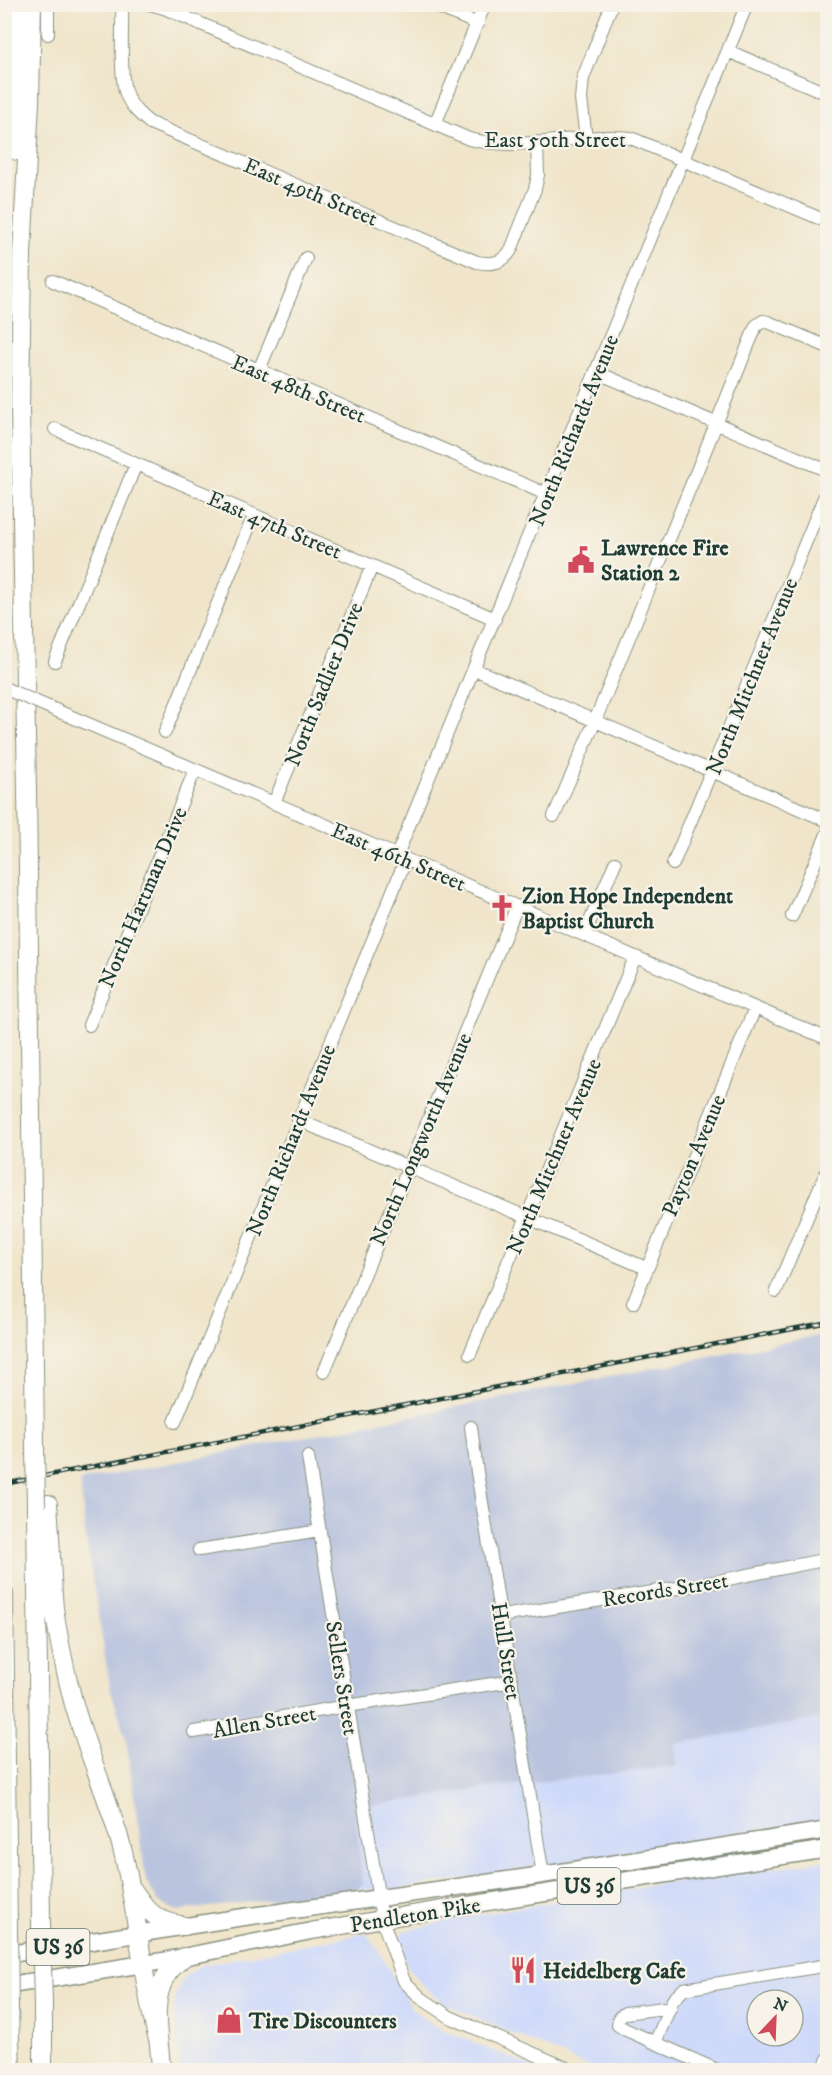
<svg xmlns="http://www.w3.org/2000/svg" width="832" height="2075" font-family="'IM FELL DW Pica',serif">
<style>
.built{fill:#cfdafa;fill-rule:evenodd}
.industrial{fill:#bac4de}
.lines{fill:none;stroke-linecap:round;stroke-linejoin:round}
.minor-casing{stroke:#88917f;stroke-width:14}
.major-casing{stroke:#88917f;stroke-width:19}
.highway-casing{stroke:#88917f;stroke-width:20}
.minor{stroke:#fff;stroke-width:12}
.major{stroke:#fff;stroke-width:16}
.highway{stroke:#fff;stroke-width:18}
.rail-casing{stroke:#1f3d34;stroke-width:4.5}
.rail{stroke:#f7f3e8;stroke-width:2;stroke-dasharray:7;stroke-linecap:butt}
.minor-bridge-casing{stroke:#88917f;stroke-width:14;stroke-linecap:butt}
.highway-bridge-casing{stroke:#88917f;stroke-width:20;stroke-linecap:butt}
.minor-bridge{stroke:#fff;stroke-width:12}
.highway-bridge{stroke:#fff;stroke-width:18}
.labels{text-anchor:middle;stroke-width:4.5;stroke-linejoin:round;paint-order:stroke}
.shield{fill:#f7f3e8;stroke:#60746a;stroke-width:1.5}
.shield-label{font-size:21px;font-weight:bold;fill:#1f3d34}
.street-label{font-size:22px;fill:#1f3d34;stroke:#f7f3e8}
.poi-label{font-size:22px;font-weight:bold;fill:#1f3d34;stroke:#f7f3e8;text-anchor:start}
</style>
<rect width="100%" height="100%" fill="#f7f3e8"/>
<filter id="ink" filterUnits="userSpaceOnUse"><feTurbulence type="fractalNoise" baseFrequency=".0167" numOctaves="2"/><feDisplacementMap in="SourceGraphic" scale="12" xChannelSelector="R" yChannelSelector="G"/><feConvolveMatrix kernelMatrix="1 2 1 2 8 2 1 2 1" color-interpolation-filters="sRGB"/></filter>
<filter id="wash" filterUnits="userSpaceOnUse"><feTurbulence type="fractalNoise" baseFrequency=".008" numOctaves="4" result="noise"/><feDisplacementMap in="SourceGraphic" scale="24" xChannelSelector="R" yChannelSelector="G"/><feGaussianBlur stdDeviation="1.35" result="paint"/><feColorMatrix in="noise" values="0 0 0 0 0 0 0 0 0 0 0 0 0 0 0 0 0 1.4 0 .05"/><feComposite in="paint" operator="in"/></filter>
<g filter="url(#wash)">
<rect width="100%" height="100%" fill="#f0e5ca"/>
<path class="built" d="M 827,1717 L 827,1823 L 383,1891 L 358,1889 L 363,1882 L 355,1808 L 479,1789 L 676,1766 L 675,1744 Z
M 827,1860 L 827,2070 L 596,2070 L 443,2003 L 421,1984 L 407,1966 L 399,1943 L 401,1932 L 463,1917 L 665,1883 ZM 757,2000 L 793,2000 L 793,2036 L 757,2036 Z
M 365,1933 L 375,1944 L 411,2008 L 434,2026 L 539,2070 L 178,2070 L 180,2060 L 174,2012 L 176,1993 L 184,1977 L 201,1965 Z"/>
<path class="industrial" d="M 827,1334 L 827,1717 L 675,1744 L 677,1766 L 479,1789 L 355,1808 L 363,1883 L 358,1889 L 177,1911 L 159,1903 L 146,1881 L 126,1739 L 110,1687 L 85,1533 L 80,1481 Z"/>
</g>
<g filter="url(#ink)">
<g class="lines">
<defs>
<path id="minor" d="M 48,4 L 48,34
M 122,4 C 123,26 119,76 126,94 C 131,107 140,115 150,123 L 477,262 C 492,265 503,263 511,250 L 535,189 L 538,175 L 537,142
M 149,4 L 164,8 L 469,139 C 522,153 577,132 631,138 L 828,222
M 431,4 L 478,24
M 728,51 L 828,94
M 435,124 L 485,4
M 586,138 L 581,99 L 583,78 L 612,4
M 53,281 L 546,494
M 259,370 L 306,258
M 596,372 L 828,471
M 55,429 L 495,619
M 55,661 L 136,464
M 474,669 L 828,821
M 53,709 L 828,1039
M 165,732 L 254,515
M 274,803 L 372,566
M 554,816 L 595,721 L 756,326 L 763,321 L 768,322 L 828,347
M 397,855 L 747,4
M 673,864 L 828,488
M 792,916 L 828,832
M 584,935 L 615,863
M 89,1025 L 195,770
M 298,1120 L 646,1268
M 776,1291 L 828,1168
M 633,1303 L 755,1008
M 470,1354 L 635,957
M 324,1372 L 517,906
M 175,1422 L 406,859
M 471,1427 L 477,1472 L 543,1875
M 308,1457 L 382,1919 L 404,1981 L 421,1998 L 450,2017 L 571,2070
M 199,1550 L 320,1531
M 501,1616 L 703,1584 L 828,1559
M 194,1732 L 347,1706 L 512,1681
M 671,2007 L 625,2013 L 619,2018 L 618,2025 L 624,2029 L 717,2070
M 655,2043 L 673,2000 L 684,1989 L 828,1965
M 823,2070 L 828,2059"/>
<path id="major" d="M 4,1955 L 237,1918 L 529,1877 L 828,1830
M 4,1986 L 163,1961 L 311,1931 L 443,1909 L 828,1849"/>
<path id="highway" d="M 15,4 L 17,151
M 32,4 L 30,102 L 22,254 L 20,410 L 27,790 L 35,1447
M 48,1504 C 51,1539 51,1574 54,1608 C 58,1637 64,1665 71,1693 C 84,1746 108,1795 122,1848 C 138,1911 141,1977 158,2040
M 36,1507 L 41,1922
M 4,1594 L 8,1927
M 133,1890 C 149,1914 156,1921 185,1926
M 43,2005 L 43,2070
M 9,2010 L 11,2070
M 161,2070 C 160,2040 150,2005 165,1978 C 169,1969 177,1963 184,1957"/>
</defs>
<use href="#minor" class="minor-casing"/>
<use href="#major" class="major-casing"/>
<use href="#highway" class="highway-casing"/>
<use href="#minor" class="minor"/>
<use href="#major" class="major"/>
<use href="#highway" class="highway"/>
<defs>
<path id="rail" d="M 4,1484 L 828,1322"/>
</defs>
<use href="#rail" class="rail-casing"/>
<use href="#rail" class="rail"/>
<defs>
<path id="minor-bridge" d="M 4,688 L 53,709"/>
<path id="highway-bridge" d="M 35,1447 L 36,1507
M 41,1922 L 43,2005
M 8,1927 L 9,2010"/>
</defs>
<use href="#minor-bridge" class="minor-bridge-casing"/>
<use href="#highway-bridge" class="highway-bridge-casing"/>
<use href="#minor-bridge" class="minor-bridge"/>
<use href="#highway-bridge" class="highway-bridge"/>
</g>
</g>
<defs>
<symbol id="civic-bare" viewBox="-9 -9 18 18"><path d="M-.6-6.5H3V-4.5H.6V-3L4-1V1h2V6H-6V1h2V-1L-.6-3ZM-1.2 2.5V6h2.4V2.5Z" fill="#d1495b" stroke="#f7f3e8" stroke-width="2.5" paint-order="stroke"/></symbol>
<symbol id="church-bare" viewBox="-9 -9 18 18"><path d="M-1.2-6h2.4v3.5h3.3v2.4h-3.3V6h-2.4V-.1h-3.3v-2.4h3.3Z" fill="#d1495b" stroke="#f7f3e8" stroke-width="2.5" paint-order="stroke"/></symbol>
<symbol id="restaurant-bare" viewBox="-9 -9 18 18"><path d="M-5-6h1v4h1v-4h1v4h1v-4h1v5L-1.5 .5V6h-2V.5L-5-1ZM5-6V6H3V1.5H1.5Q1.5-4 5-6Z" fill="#d1495b" stroke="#f7f3e8" stroke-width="2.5" paint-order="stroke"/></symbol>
<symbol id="shop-bare" viewBox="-9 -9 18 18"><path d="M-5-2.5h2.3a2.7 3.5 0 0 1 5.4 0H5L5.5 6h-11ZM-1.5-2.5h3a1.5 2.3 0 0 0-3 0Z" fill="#d1495b" stroke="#f7f3e8" stroke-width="2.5" paint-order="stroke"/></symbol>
</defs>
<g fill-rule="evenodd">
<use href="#civic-bare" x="562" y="541" width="38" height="38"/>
<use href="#church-bare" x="483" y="889" width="38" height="38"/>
<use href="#restaurant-bare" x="504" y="1951" width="38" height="38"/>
<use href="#shop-bare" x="210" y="2001" width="38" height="38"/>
</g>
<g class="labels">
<g class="shield">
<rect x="557.5" y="1868" width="63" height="36" rx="4.5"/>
<rect x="26.5" y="1929" width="63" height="36" rx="4.5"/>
</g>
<g class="shield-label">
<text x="589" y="1893">US 36</text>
<text x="58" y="1954">US 36</text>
</g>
<g class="street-label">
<text x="555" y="147">East 50th Street</text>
<text transform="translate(311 191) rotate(23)" y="8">East 49th Street</text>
<text transform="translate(299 388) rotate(23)" y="8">East 48th Street</text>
<text transform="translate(573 430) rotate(-68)" y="8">North Richardt Avenue</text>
<text transform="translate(275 524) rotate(23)" y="8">East 47th Street</text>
<text transform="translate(751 676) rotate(-68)" y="8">North Mitchner Avenue</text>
<text transform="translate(323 684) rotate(-68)" y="8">North Sadlier Drive</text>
<text transform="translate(399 856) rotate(23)" y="8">East 46th Street</text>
<text transform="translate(142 897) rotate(-67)" y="8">North Hartman Drive</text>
<text transform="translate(420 1139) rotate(-67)" y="8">North Longworth Avenue</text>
<text transform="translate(290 1140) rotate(-68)" y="8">North Richardt Avenue</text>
<text transform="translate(693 1155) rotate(-67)" y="8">Payton Avenue</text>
<text transform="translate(553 1156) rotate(-67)" y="8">North Mitchner Avenue</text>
<text transform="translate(665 1589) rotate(-9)" y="8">Records Street</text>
<text transform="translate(507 1651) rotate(81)" y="8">Hull Street</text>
<text transform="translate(343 1678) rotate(81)" y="8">Sellers Street</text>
<text transform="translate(264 1721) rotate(-10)" y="8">Allen Street</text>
<text transform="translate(415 1914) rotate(-9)" y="8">Pendleton Pike</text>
</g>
<g class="poi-label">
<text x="601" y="555">Lawrence Fire<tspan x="601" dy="25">Station 2</tspan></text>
<text x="522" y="903">Zion Hope Independent<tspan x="522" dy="25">Baptist Church</tspan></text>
<text x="543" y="1978">Heidelberg Cafe</text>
<text x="249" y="2028">Tire Discounters</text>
</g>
</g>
<rect width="832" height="2075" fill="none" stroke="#f7f3e8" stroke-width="24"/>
<g transform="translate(775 2018) rotate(23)"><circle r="28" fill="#f7f3e8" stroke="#a1aaa0" stroke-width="1.5"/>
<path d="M0-4.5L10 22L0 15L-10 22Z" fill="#d1495b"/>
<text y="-9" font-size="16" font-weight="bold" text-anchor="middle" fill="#1f3d34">N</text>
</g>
</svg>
